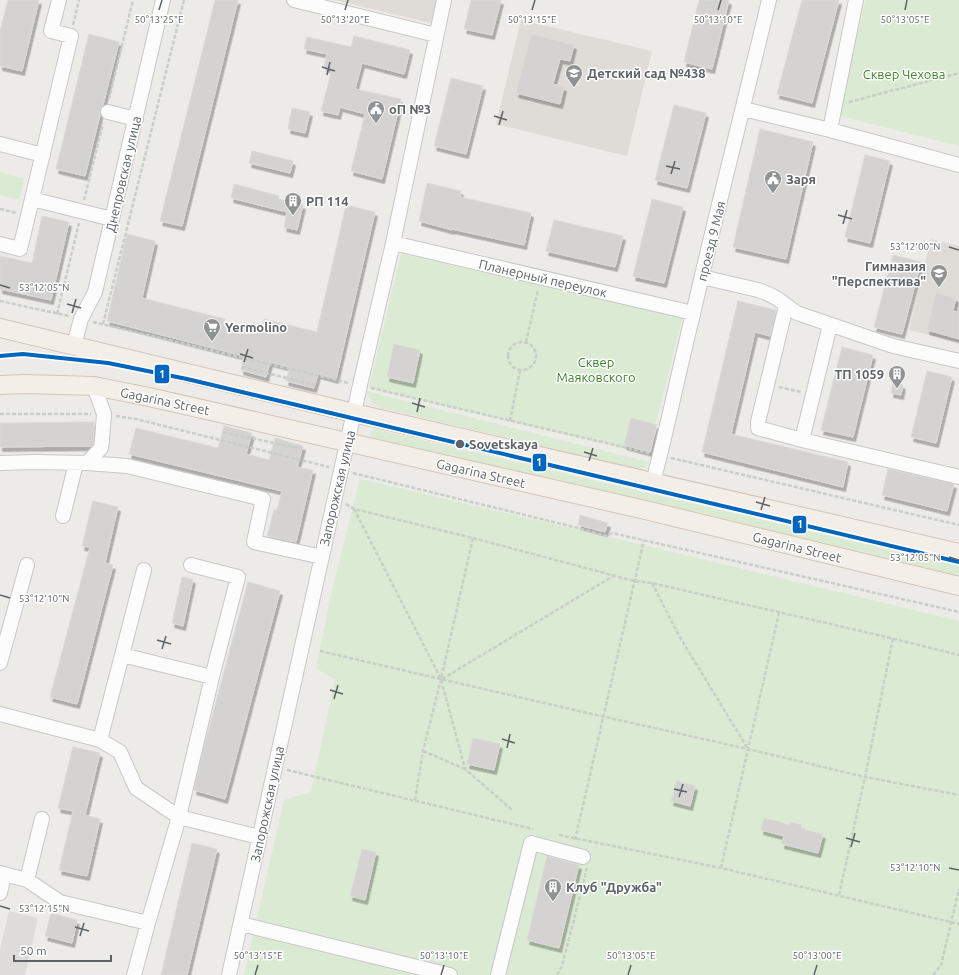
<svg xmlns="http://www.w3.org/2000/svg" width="959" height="975" font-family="Ubuntu,sans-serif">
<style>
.industrial{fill:#dedbd9}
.education{fill:#dfdbd7}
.green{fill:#dbead2}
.building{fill:#d5d3d2;stroke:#dcdad7;filter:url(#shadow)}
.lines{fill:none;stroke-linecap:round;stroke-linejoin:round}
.minor-casing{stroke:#c8c8c8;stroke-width:16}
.major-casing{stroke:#d6c4b4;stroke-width:20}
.path{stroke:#c8cec8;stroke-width:2.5;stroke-dasharray:4 2;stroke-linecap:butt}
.minor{stroke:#fcfcfc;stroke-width:14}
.major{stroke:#f3eee8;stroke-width:18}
.metro-1-casing{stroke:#fff;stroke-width:7}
.metro-1{stroke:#0065bd;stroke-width:4}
.ticks{fill:none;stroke:#5d6467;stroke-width:1.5}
.stop-dot{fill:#5d6467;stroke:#fff;stroke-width:1.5}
.labels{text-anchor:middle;stroke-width:3;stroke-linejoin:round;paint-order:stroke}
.poi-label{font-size:13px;font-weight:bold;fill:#5d6467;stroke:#fff;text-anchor:start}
.park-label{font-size:13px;fill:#42832f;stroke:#fff}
.street-label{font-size:13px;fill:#5d6467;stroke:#fff}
.stop-label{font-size:13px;font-weight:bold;fill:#5d6467;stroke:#fff;text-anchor:start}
.ticks-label{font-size:10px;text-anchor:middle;fill:#5d6467;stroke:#fff;stroke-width:3;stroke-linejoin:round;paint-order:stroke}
.line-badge{stroke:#fff;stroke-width:1.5}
.badge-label{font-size:11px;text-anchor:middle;font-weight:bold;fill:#fff}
</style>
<defs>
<filter id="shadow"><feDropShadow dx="2.5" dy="4.5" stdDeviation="0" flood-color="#0004"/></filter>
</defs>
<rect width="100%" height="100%" fill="#edebe8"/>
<path class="industrial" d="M 9,911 L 38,918 L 25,975 L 0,975 L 0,950 Z"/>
<path class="education" d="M 335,0 L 445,0 L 439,25 Z
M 521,20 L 652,51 L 627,156 L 496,124 Z
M 931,239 L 959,246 L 959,342 L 909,330 Z"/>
<path class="green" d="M 866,0 L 959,0 L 959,146 L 836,115 Z
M 0,172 L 24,179 L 19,200 L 0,195 Z
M 401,254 L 683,316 L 648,454 L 369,388 Z
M 366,391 L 649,462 C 646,468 641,469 635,468 L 382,408 C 374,405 369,400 366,391 Z
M 375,429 L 959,566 L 959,577 L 373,439 C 369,435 370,431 375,429 Z
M 360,479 L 660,549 L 959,621 L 959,975 L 244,975 L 284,800 L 311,792 L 335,680 L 316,668 L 331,595 Z"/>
<path class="building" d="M 8,0 L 39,0 L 22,71 L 0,66 L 0,31 Z
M 215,0 L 238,0 L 182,226 L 160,221 Z
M 471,0 L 501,0 L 492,35 L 464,29 Z
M 699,0 L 729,0 L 712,69 L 684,62 Z
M 802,0 L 839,0 L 812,103 L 777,94 Z
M 89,34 L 119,42 L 103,105 L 100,110 L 100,115 L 85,176 L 56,169 Z
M 531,34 L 574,45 L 570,61 L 560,59 L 553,84 L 564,87 L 560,104 L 516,93 Z
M 354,36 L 410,50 L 404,74 L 362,63 L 355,89 L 401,99 L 382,179 L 351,171 L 365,114 L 340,107 L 338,115 L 321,111 L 332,69 L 324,67 L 327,54 L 304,49 L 307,37 L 351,47 Z
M 451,78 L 483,86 L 466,154 L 434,146 Z
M 674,105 L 706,113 L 687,188 L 655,180 Z
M 292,108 L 310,112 L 305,133 L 288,129 Z
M 760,129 L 813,142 L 786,259 L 733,247 Z
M 252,151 L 293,161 L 290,173 L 249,163 Z
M 865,155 L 890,161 L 870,243 L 845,237 Z
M 427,183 L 461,191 L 460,197 L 531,213 L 524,245 L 452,229 L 452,230 L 419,221 Z
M 234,184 L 279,196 L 278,199 L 303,205 L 297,230 L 284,227 L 287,212 L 231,198 Z
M 652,199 L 683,207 L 664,283 L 633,276 Z
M 346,205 L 375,212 L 336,379 L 318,374 L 314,388 L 286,381 L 290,367 L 270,362 L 266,377 L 241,370 L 244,356 L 107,321 L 127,234 L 155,241 L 142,298 L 225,319 L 224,323 L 260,333 L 264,319 L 317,332 Z
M 42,216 L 69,222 L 51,300 L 0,289 L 0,256 L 32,263 Z
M 554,220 L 623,236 L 615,267 L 546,251 Z
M 893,255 L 921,262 L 902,334 L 874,327 Z
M 936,293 L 956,298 L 953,311 L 959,312 L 959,339 L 927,330 Z
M 738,301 L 776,310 L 770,336 L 755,332 L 731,434 L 848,462 L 843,487 L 702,452 Z
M 394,344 L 420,350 L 413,383 L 387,377 Z
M 842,347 L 873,355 L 853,437 L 821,430 Z
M 927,371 L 952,377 L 936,443 L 911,437 Z
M 893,382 L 903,385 L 901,395 L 891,393 Z
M 631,418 L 657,425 L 650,452 L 624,445 Z
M 94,422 L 94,439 L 93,444 L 92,446 L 0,447 L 0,423 Z
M 224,426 L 252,433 L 246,454 L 269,460 L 275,438 L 303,446 L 297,467 L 313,470 L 296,542 L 267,536 L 274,510 L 277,510 L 282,491 L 129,454 L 136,428 L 218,448 Z
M 888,469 L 954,484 L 947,511 L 882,495 Z
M 93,501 L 118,507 L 105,563 L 113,565 L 77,704 L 50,697 L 90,547 L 82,546 Z
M 580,515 L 608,523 L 605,532 L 578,525 Z
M 182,577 L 193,579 L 183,626 L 172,623 Z
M 248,582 L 280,591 L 225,799 L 194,790 L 202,754 Z
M 473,738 L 500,744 L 494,770 L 467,764 Z
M 73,747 L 100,753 L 85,815 L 100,819 L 87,876 L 59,870 L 73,811 L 58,808 Z
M 677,781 L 695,786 L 690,806 L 671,801 Z
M 764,818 L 790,825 L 790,822 L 802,825 L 801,829 L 823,834 L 818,853 L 782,844 L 784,836 L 761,830 Z
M 192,843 L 217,849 L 187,975 L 161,975 Z
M 362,849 L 376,852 L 365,900 L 350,896 Z
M 547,856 L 579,865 L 559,948 L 527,940 Z
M 51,913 L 77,920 L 72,943 L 45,936 Z"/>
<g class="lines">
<defs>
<path id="minor" d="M 59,0 L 51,31 L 71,36 L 32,199 L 112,219
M 294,0 L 436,35
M 743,109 L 830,130 L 856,0
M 108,112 L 136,119
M 830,130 L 959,165
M 0,144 L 43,155
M 393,243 L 693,313
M 0,244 L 20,249 L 32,199
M 702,277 L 758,290 C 764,292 770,294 776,298 C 783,302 789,308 797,313 L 893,346 L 959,361
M 786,306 L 758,422 L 758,428 L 802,440 L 959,477
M 74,345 L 81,319 L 95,292 L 163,0
M 802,440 L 830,325
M 0,463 L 35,462 L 87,463 L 127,466 L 263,499 L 254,542 L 322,557
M 87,463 L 101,448 L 102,440 L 104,414 L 94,386
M 653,482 C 668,426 679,370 693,314 C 717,209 744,105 769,0
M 63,516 L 76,463
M 122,655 L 212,677
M 0,663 L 27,565
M 0,714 L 100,740 L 120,752 L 136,788 L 179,817 L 259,837
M 100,740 L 144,570
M 0,873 L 27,880 L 60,902 L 148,923 L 179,817 L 212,677 L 238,577 L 191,565
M 27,880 L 42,819
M 0,893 L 4,875
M 241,924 L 450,975
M 134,975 L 148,923
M 229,975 L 360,385 L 393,243 L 444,0
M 498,975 L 531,843 L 583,857"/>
<path id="major" d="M 0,328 L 354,413 L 959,553
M 0,385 L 25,384 L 94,386 L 149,397 L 641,509 L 959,586"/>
</defs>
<use href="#minor" class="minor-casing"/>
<use href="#major" class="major-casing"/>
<path class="path" d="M 73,25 L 79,0
M 109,99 L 133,0
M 849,102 L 959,73
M 84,200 L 103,124
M 0,209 L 17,213
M 0,301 L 69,316
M 57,314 L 79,223
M 93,322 L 349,383
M 103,324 L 184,0
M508 356a14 14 0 1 1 28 0a14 14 0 1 1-28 0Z
M 526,342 L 538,290
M 242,367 L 315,385
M 779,387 L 801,392
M 371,388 L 649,453
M 0,414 L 91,414
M 116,416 L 136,419 L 329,467
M 510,421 L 520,370
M 223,432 L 302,449
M 671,458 L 959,525
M 353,473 L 578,528 L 606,536 L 612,533 L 959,612
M 346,504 L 354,509 L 473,538 L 634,581 L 652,583 C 754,607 857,629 959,655
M 354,509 L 441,679 L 465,769 L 512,810
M 652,583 L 678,634 L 748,749
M 320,651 L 583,712 L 748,749 L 865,777 L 959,795
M 442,679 L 615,575
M 423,751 L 465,769
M 287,770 L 533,829
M 415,800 L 423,751 L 441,679 L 473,538
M 559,835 L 721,868 L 959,924
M 575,840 L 644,540
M 721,868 L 779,613
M 839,895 L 865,777 L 893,638
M 557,975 L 562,966 L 587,868
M 933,975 L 941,965 L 959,889"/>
<use href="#minor" class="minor"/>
<use href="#major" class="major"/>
<defs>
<path id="metro-1" d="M 0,356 L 23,354 L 108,363 L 187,379 L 959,562"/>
</defs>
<use href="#metro-1" class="metro-1-casing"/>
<use href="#metro-1" class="metro-1"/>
</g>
<path class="ticks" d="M 159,10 L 162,0M 345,10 L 348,0M 532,10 L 535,0M 718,10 L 721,0M 905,10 L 907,0M 322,67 L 335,71M 327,75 L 330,62M 494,116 L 507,120M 499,125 L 503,111M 666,166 L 680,169M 671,174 L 675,161M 838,215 L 852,219M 843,224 L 847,210M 949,247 L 959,250M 0,285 L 10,288M 67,304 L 81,308M 72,313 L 76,299M 240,354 L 253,358M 244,362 L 248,349M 412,403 L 425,407M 417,412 L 420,398M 584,452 L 597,456M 589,461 L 593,448M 756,502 L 770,506M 761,510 L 765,497M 949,557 L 959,560M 0,595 L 10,598M 157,640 L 171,644M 162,649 L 166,636M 330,690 L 343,694M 334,699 L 338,685M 502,739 L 515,743M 507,748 L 510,734M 674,789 L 687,792M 679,797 L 683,784M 846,838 L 860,842M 851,847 L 855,833M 949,868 L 959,870M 0,906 L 10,909M 75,927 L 89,931M 80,936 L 84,923M 255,975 L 258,965M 441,975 L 444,965M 628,975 L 631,965M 814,975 L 817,965"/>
<defs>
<symbol id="school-pin" viewBox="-11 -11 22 30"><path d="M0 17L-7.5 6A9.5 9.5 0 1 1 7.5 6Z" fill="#8f9394" stroke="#fff"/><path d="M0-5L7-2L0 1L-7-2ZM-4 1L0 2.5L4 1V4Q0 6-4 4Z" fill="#fff"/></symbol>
<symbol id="civic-pin" viewBox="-11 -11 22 30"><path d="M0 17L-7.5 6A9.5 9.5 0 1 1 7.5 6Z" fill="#8f9394" stroke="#fff"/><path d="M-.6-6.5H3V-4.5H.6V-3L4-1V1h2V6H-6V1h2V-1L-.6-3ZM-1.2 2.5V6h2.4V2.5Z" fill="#fff"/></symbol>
<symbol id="building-pin" viewBox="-11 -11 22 30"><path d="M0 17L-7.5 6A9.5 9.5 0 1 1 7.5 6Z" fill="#8f9394" stroke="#fff"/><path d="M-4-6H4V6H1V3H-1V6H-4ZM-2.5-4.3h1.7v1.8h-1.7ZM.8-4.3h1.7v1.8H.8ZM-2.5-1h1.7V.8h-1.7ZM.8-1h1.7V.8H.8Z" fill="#fff"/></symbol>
<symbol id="supermarket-pin" viewBox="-11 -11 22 30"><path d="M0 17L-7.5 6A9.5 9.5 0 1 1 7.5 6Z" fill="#8f9394" stroke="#fff"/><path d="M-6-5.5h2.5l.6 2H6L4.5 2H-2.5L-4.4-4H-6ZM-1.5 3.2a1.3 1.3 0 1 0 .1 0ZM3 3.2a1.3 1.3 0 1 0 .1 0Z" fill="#fff"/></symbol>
</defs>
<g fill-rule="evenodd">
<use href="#school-pin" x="564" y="63" width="20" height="27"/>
<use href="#civic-pin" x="366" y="99" width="20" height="27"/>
<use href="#civic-pin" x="763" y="169" width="20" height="27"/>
<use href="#building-pin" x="283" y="191" width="20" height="27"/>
<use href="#school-pin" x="929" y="263" width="20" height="27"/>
<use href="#supermarket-pin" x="202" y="317" width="20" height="27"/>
<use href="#building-pin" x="887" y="364" width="20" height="27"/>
<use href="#building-pin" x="543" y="877" width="20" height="27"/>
</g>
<circle class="stop-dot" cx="460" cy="444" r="5"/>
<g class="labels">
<g class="poi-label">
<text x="587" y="78">Детский сад №438</text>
<text x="389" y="114">оП №3</text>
<text x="786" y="184">Заря</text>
<text x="306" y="206">РП 114</text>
<text x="926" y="271" text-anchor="end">Гимназия<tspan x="926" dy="15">"Перспектива"</tspan></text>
<text x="225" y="332">Yermolino</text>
<text x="884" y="379" text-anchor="end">ТП 1059</text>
<text x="566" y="892">Клуб "Дружба"</text>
</g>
<g class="park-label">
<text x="904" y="79">Сквер Чехова</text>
<text x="596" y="367">Сквер<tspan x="596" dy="15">Маяковского</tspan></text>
</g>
<g class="street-label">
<text transform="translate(123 174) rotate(-77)" y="5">Днепровская улица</text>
<text transform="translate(711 241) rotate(-76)" y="5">проезд 9 Мая</text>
<text transform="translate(543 278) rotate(13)" y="5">Планерный переулок</text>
<text transform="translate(165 401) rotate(12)" y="5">Gagarina Street</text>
<text transform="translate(481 473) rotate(13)" y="5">Gagarina Street</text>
<text transform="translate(337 488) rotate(-77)" y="5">Запорожская улица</text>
<text transform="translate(797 547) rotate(14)" y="5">Gagarina Street</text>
<text transform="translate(267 804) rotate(-78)" y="5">Запорожская улица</text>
</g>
<g class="stop-label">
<text x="469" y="449">Sovetskaya</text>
</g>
</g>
<g class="ticks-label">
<text x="159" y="23">50°13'25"E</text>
<text x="345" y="23">50°13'20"E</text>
<text x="532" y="23">50°13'15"E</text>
<text x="718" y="23">50°13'10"E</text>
<text x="905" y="23">50°13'05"E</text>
<text x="915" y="250">53°12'00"N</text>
<text x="44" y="291">53°12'05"N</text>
<text x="915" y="561">53°12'05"N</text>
<text x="44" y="602">53°12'10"N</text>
<text x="915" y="871">53°12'10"N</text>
<text x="44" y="912">53°12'15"N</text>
<text x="258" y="959">50°13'15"E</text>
<text x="444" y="959">50°13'10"E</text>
<text x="631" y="959">50°13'05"E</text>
<text x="817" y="959">50°13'00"E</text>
</g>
<g class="line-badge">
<rect x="154" y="364" width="16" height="20" rx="4" fill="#0065bd"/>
<rect x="532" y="453" width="15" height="19" rx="4" fill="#0065bd"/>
<rect x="792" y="515" width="15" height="19" rx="4" fill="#0065bd"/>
</g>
<g class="badge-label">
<text x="162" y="378">1</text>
<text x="539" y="466">1</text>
<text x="800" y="528">1</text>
</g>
<path d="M14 955v6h97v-6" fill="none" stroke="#5d6467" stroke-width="2"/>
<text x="20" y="955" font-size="12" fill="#5d6467" stroke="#ffffff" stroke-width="3" paint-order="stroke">50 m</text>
</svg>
